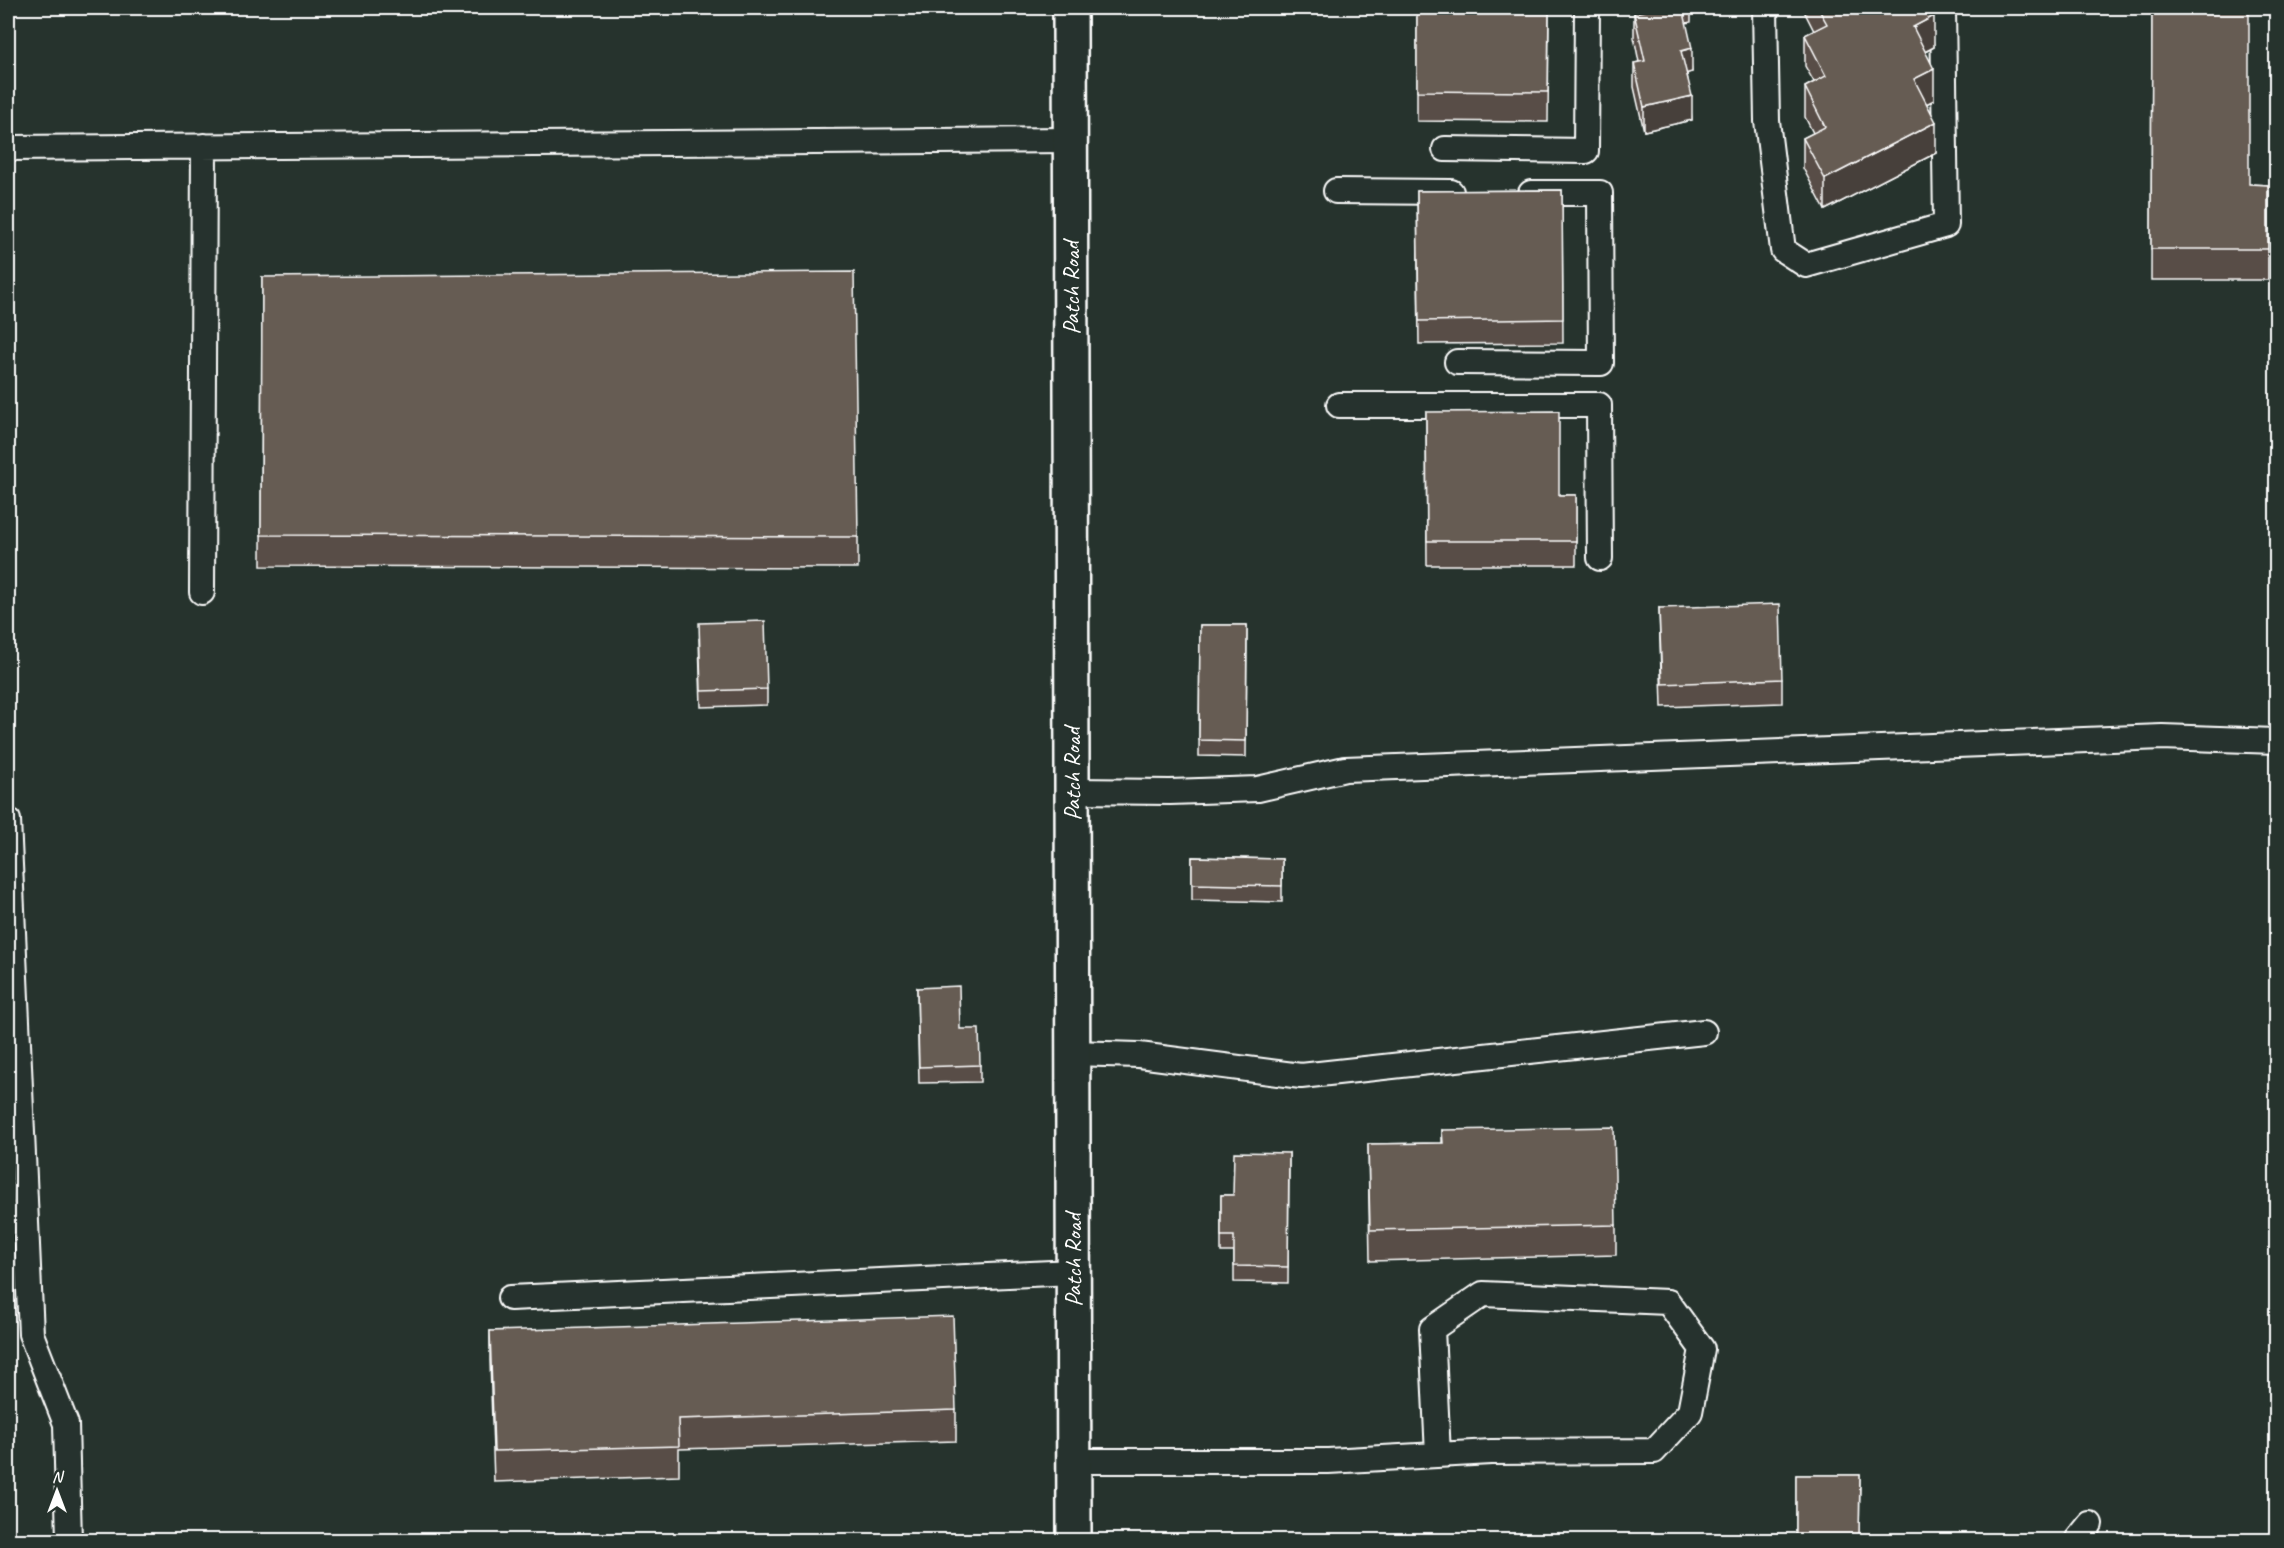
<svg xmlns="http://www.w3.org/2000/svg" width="2284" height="1548" font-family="Caveat,sans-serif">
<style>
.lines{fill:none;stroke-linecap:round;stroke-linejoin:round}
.lane-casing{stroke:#fff;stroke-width:28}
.street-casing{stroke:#fff;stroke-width:38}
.lane{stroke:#26332d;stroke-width:24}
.street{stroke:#26332d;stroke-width:33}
.wall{fill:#584e47;stroke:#fff;stroke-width:1.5}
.shaded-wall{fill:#47403a;stroke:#fff;stroke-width:1.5}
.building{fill:#665b53;stroke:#fff;stroke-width:1.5}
.labels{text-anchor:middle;stroke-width:4.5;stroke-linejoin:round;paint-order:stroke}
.street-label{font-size:24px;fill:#fff;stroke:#26332d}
</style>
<rect width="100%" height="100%" fill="#26332d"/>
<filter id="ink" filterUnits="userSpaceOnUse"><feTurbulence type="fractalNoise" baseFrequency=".0167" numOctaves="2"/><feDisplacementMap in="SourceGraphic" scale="12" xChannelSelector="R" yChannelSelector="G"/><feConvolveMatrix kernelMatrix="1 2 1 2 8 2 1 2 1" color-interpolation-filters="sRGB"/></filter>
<g filter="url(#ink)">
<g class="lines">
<defs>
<path id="lane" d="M 1765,8 L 1767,121 L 1783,250 L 1806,265 L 1946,225 L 1943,8
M 8,148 L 1071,140
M 1445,149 L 1586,151 L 1587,8
M 1336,191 L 1451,192
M 1457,362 L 1601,363 L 1600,193 L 1531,193
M 1339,405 L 1599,405 L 1600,558
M 202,592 L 204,146
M 1072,791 L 1170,792 L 1258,789 L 1345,769 L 2162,737 L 2276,741
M 8,820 L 31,1334 L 66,1424 L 69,1540
M 1072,1053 L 1139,1055 L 1301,1076 L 1704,1032
M 510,1298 L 1073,1272
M 1074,1461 L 1328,1461 L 1491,1452 L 1654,1451 L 1690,1412 L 1702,1349 L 1668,1302 L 1483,1294 L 1432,1329 L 1438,1455
M 2077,1540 L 2090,1524"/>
<path id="street" d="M 1070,8 L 1074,1540"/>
</defs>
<use href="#lane" class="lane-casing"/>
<use href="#street" class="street-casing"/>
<use href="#lane" class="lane"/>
<use href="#street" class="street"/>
</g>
<path class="wall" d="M 1417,8 L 1549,8 L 1548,122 L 1417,121 Z
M 1638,8 L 1691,8 L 1691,22 L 1686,23 L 1692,72 L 1687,73 L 1692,120 L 1644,131 L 1634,87 L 1634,63 L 1639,62 L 1634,37 L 1634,13 L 1639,12 Z
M 1805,8 L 1930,8 L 1934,47 L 1925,52 L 1934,100 L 1926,104 L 1936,153 L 1825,210 L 1803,168 L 1803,138 L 1813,133 L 1805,117 L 1805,87 L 1814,82 L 1805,66 L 1805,35 L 1814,31 L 1805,13 Z
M 2152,8 L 2249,184 L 2268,185 L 2268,280 L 2151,280 Z
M 1562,190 L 1563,343 L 1419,344 L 1417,191 Z
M 262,277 L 858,537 L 858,568 L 261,566 Z
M 1426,412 L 1559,495 L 1576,495 L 1576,565 L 1427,565 Z
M 1659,608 L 1782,679 L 1782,703 L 1662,707 Z
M 1200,625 L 1247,625 L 1246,757 L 1199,756 Z
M 699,639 L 767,689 L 767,705 L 701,707 Z
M 1192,857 L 1282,859 L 1282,902 L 1192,900 Z
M 917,988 L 960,1029 L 980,1065 L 980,1082 L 919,1083 Z
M 1442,1130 L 1616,1225 L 1616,1255 L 1370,1261 L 1368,1144 L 1442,1143 Z
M 1289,1153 L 1288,1283 L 1234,1282 L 1234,1252 L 1221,1252 L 1221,1195 L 1233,1195 Z
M 490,1331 L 956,1410 L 956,1441 L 679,1449 L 679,1476 L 494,1482 L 490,1361 Z
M 1796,1475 L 1860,1475 L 1859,1540 L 1796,1540 Z"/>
<path class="shaded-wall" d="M 1934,16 L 1934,47 L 1913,58 L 1913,27 Z
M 1692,48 L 1692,72 L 1681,75 L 1681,51 Z
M 1934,69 L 1934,100 L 1914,110 L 1914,79 Z
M 1692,96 L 1692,120 L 1644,131 L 1644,107 Z
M 1936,122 L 1936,153 L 1825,210 L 1825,179 Z"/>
<path class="building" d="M 1417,8 L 1549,8 L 1548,92 L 1417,91 Z
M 1644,8 L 1683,8 L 1692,48 L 1681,51 L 1692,96 L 1644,107 L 1634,63 L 1645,61 L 1634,13 L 1645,11 Z
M 1818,8 L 1930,8 L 1934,16 L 1913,27 L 1934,69 L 1914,79 L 1936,122 L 1825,179 L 1803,138 L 1825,127 L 1805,87 L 1826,76 L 1805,35 L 1827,24 Z
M 2152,8 L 2249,8 L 2249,184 L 2268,185 L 2268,249 L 2151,249 Z
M 1562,190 L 1563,319 L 1419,321 L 1417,191 Z
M 854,272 L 858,537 L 261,535 L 262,277 Z
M 1559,411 L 1559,495 L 1576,495 L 1576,541 L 1427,541 L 1426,412 Z
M 1780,604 L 1782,679 L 1662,684 L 1659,608 Z
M 765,621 L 767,689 L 701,691 L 699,623 Z
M 1200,625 L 1247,625 L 1246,741 L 1199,740 Z
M 1192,857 L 1282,859 L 1282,886 L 1192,884 Z
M 959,986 L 960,1029 L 979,1029 L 980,1065 L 919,1067 L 917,988 Z
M 1614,1127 L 1616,1225 L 1370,1230 L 1368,1144 L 1443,1143 L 1442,1130 Z
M 1234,1152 L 1289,1153 L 1288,1267 L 1234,1266 L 1234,1236 L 1221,1236 L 1221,1195 L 1233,1195 Z
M 953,1316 L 956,1410 L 678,1419 L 679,1446 L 494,1451 L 490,1331 Z
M 1796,1475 L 1860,1475 L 1859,1536 L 1796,1536 Z"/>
</g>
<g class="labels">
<g class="street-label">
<text transform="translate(1071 288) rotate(-90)" y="8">Patch Road</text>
<text transform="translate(1072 774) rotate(-90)" y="8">Patch Road</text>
<text transform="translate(1073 1260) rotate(-90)" y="8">Patch Road</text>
</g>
</g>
<rect width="2284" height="1548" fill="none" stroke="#26332d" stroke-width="30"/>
<rect x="15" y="15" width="2254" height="1518" fill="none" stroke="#fff" stroke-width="2" filter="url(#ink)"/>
<g transform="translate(57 1491)" stroke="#26332d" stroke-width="4.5" paint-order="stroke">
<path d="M0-4.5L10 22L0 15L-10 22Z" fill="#ffffff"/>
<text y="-9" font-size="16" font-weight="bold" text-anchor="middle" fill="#ffffff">N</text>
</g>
</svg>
